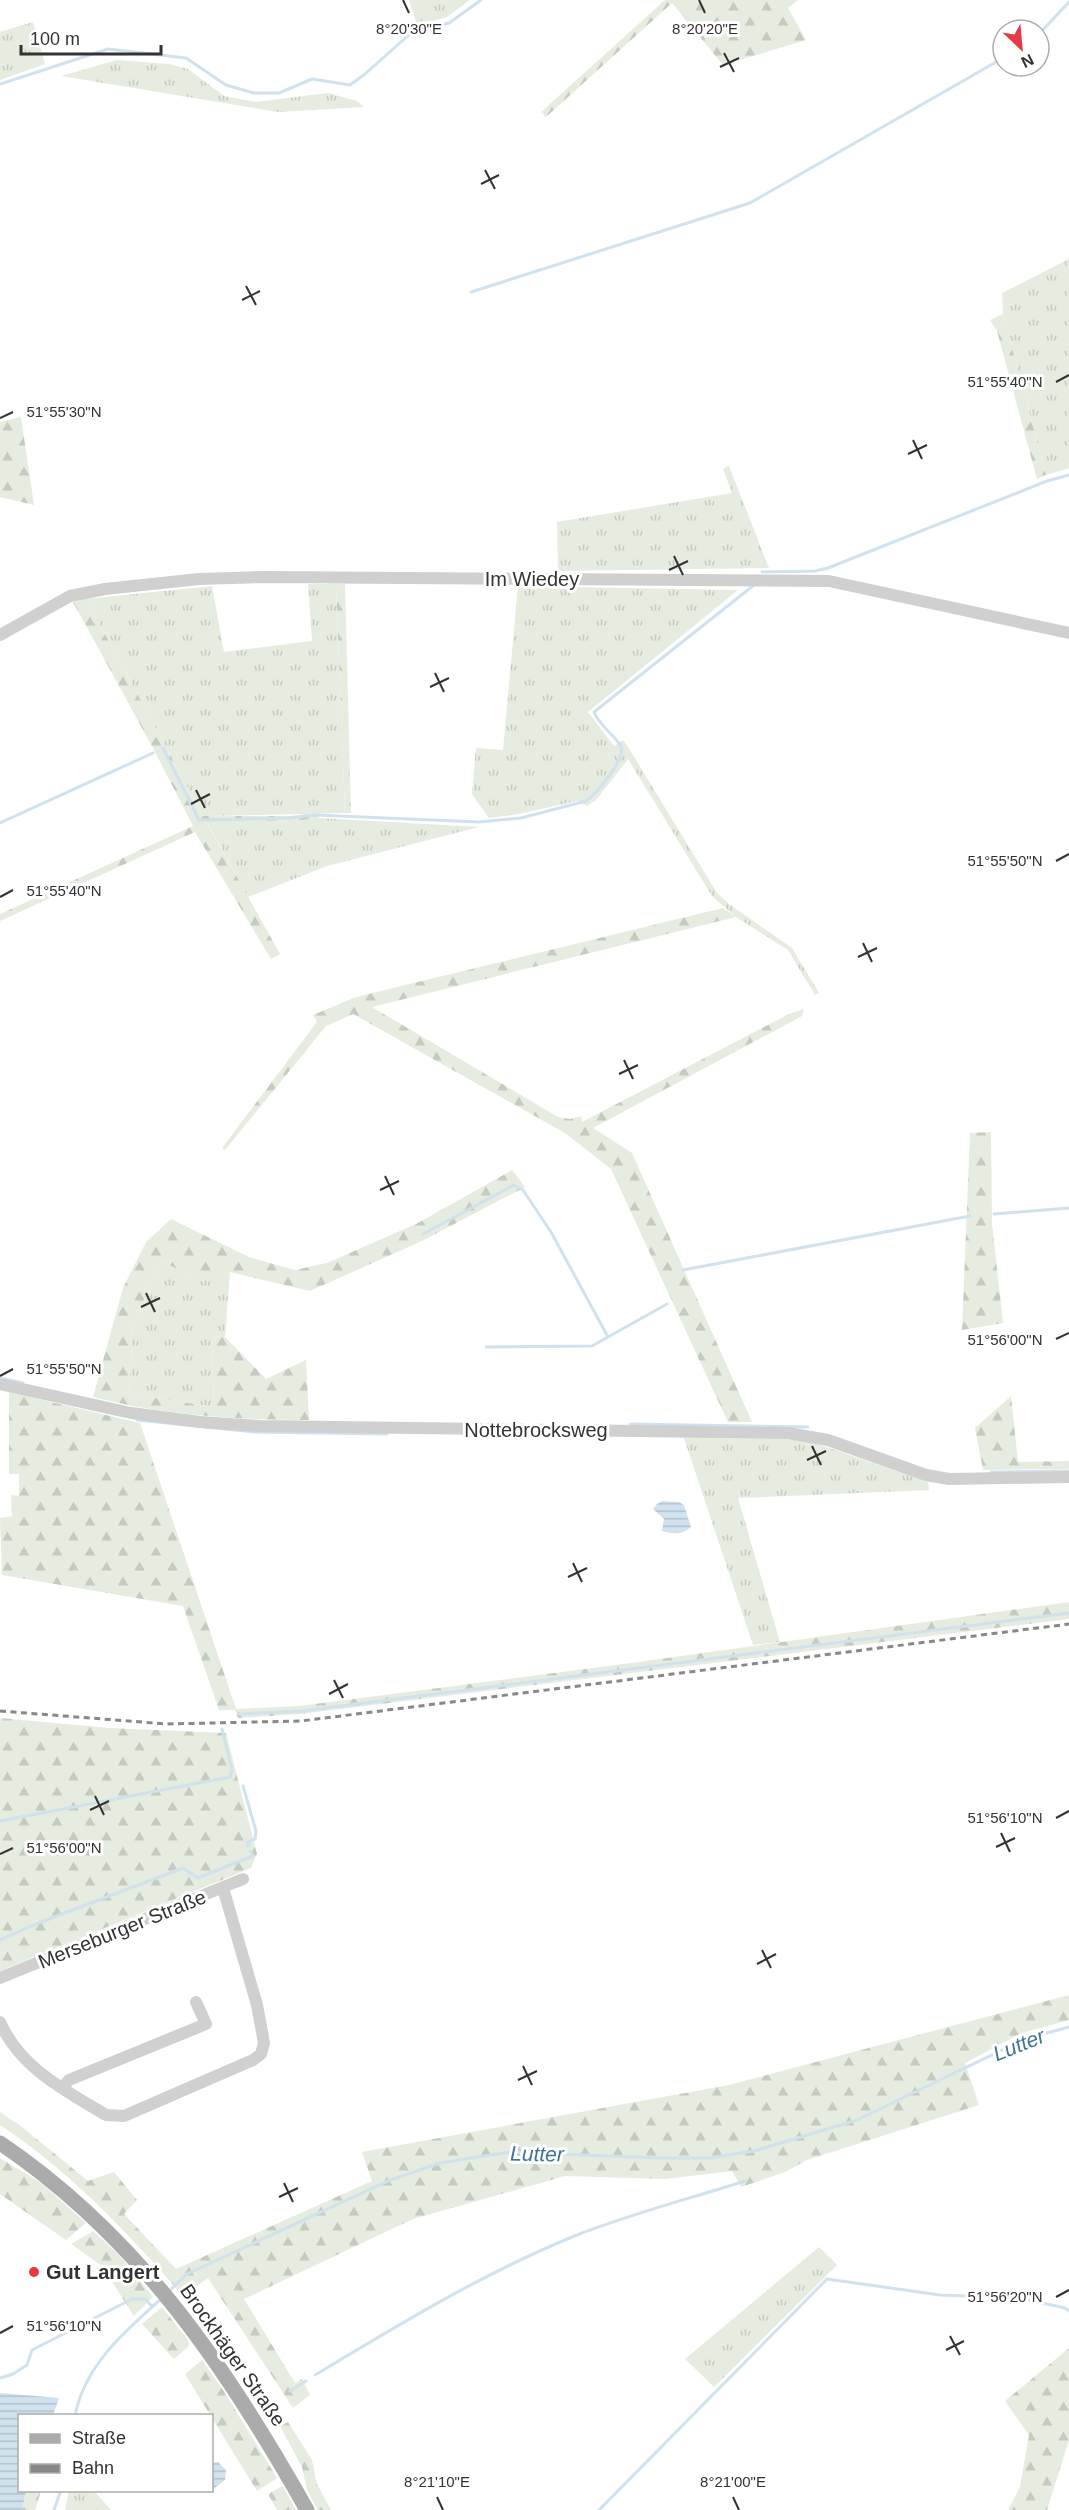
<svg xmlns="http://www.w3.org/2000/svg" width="1069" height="2510" font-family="Helvetica,sans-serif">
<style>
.grass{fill:url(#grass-tufts)}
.forest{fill:url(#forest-firs)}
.water{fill:url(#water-rules)}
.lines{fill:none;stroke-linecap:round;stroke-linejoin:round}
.stream{stroke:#cfe2ee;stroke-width:3}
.minor{stroke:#d0d0d0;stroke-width:12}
.major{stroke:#ababab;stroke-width:15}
.rail{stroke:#888;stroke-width:3;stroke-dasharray:6 4.5;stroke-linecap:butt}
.ticks{fill:none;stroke:#333;stroke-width:2}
.poi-dot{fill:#e63946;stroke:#fff;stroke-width:2}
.labels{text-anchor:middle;stroke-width:6;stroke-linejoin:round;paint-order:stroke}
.street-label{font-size:20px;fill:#333;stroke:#fff}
.poi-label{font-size:20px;font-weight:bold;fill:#333;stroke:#fff;text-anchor:start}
.water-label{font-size:21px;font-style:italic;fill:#3f7597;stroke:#fff}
.ticks-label{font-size:15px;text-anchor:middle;fill:#333;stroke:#fff;stroke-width:6;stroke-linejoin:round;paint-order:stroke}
</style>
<defs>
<pattern id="grass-tufts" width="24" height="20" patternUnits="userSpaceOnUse" patternTransform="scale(1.5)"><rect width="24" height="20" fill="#e6ecdf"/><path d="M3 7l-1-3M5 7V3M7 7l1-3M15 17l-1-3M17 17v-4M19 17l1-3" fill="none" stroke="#c6cbc0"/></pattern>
<pattern id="forest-firs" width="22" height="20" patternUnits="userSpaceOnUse" patternTransform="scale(1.5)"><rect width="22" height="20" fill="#e6ecdf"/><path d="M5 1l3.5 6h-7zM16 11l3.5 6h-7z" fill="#c6cbc0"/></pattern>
<pattern id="water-rules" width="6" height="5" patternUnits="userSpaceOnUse" patternTransform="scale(1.5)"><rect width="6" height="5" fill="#cfe2ee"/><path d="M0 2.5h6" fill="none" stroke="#b2c2cd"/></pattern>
</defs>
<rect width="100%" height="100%" fill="#fff"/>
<path class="grass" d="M 409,0 L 470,0 L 447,17 L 417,25 Z
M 33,22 L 45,64 L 0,80 L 0,32 Z
M 117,60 L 169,64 L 188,69 L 224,96 L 256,102 L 328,93 L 357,101 L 364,107 L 278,112 L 61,76 Z
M 1069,259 L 1069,468 L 1046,475 L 1003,314 L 1002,293 Z
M 729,466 L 769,568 L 558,571 L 557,522 L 732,493 L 723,469 Z
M 308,584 L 336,584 L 345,813 L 203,816 L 86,599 L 212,586 L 224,652 L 312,641 Z
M 518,586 L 738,590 L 588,712 L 614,746 L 623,740 L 628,747 L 717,893 L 729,904 L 792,948 L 819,993 L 815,995 L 788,950 L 736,917 L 712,896 L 628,759 L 596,800 L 587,806 L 577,801 L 519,814 L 489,818 L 472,794 L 476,748 L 503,750 Z
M 319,818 L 479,827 L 327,866 L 248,897 L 208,824 L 291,821 Z
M 161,1261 L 194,1277 L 230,1272 L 225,1337 L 212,1338 L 214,1407 L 129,1394 L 133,1326 Z
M 684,1438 L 785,1439 L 812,1442 L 928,1482 L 929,1490 L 738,1498 L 780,1642 L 753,1645 Z
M 819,2247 L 837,2265 L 714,2387 L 685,2359 Z
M 69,2491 L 94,2491 L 111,2510 L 65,2510 Z"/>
<path class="forest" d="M 665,0 L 798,0 L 788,8 L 806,40 L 723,65 L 672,3 L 546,117 L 541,112 Z
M 1003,314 L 1046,475 L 1037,479 L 997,331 L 990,320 Z
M 21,417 L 34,505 L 0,497 L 0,422 Z
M 336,584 L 345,584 L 351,813 L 345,813 Z
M 86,599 L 203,816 L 290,816 L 318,813 L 319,818 L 291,821 L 208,825 L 280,954 L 271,959 L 195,832 L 0,921 L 0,914 L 193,826 L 154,750 L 73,602 Z
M 723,908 L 736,917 L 372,1007 L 558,1117 L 570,1119 L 581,1116 L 582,1122 L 789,1014 L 804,1009 L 802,1016 L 593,1128 L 632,1153 L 752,1422 L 728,1422 L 611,1169 L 565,1133 L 353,1014 L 326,1026 L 225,1150 L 222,1148 L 317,1022 L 313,1015 L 356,997 Z
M 991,1132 L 992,1223 L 1003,1323 L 962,1330 L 970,1133 Z
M 512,1170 L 525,1187 L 422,1241 L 310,1291 L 230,1272 L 224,1273 L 214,1283 L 194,1277 L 161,1261 L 133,1326 L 129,1394 L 214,1407 L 212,1338 L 225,1337 L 266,1379 L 306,1360 L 309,1420 C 236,1420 163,1415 93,1397 L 123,1288 L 146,1242 L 171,1219 L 249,1257 L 295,1270 L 327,1263 L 416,1224 Z
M 9,1392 L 140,1423 L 236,1709 L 299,1706 L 631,1663 L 1069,1602 L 1069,1619 L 300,1714 L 238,1718 L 235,1710 L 219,1710 L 183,1606 L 2,1575 L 0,1518 L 12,1516 L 11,1495 L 19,1496 L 19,1474 L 9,1474 Z
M 1011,1396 L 1018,1462 L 1069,1461 L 1069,1469 L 983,1470 L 975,1428 Z
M 0,1718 L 109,1728 L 226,1733 L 257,1854 L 251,1868 L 0,1971 Z
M 1069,1995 L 1069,2020 L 1022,2033 L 965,2063 L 979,2105 L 807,2160 L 785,2172 L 741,2187 L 732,2171 L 666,2179 L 565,2176 L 413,2219 L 244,2299 L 295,2383 L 302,2379 L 310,2395 L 293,2408 L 208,2278 L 183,2296 C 129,2234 70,2171 0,2125 L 0,2112 L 22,2127 L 88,2181 L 114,2172 L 137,2200 L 124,2214 L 176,2269 L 372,2181 L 362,2152 L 729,2085 Z
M 0,2158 L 41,2183 L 86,2223 L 66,2240 L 0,2194 Z
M 93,2231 L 119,2255 L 153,2297 L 134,2316 L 102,2266 L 71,2244 Z
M 162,2307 L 188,2340 L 189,2346 L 174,2359 L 142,2324 Z
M 1069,2348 L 1069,2440 L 1047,2510 L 1008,2510 L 1020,2487 L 1029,2435 L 1005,2401 Z
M 202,2360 L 223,2390 L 277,2478 L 257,2491 L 185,2374 Z
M 288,2422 L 312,2460 L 317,2484 L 331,2510 L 318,2510 L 307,2490 L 302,2467 L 280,2426 Z
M 283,2486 L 296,2510 L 277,2510 L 268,2494 Z
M 26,2491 L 41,2491 L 35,2510 L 22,2510 Z"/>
<path class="water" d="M 662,1501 L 679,1502 L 684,1505 L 691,1527 C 682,1535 673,1534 662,1531 L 664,1519 L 653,1509 L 657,1504 Z
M 0,2393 L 59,2398 L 53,2415 L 20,2416 L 20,2490 L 26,2491 L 22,2510 L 0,2510 Z
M 218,2462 L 226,2470 L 225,2480 L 212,2490 L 212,2463 Z"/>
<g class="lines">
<path class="stream" d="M 1039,34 L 1069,2
M 0,84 L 108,49 L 186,58 L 226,85 L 254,93 L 279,93 L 312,79 L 350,85 L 365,74 L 411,33 L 449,23 L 481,0
M 471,292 L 750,203 L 1003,58
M 762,572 L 815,571 L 828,568 L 1047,481 L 1069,475
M 163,748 L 199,820 L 290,818 L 316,815 L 479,822 L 521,818 L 586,801 C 596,794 627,758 621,746 C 613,734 599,725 594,712 L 754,585
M 0,823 L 153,753
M 994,1214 L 1069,1208
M 423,1234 L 514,1185 L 523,1190 L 551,1232 L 608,1337
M 683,1270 L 970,1216
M 486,1347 L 592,1346 L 667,1304
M 0,1378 L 23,1383
M 137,1420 L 255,1432 L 387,1434
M 630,1424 L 808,1427
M 991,1472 L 1069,1471
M 239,1714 L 302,1711 L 1069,1613
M 243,1786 L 256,1831 L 255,1839 L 248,1842 L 248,1846
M 0,1821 L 230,1777 L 232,1770 L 222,1729
M 0,1940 L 36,1924 L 183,1868 L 198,1878 L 253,1856 L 250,1851
M 168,2292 L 187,2274 L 388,2181 L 440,2163 L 510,2152 L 659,2158 L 709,2158 L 754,2151 L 857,2120 L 1025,2039 L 1069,2027
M 315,2375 C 398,2325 482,2274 572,2237 C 626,2215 689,2199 745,2181
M 0,2378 L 13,2374 L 27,2365 L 32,2350 L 132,2299 L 145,2299 L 152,2306
M 290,2391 L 306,2381
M 75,2416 C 84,2366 125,2331 161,2299
M 54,2510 L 61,2490
M 599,2510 L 827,2279 L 940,2295 L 1020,2298 L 1065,2308 L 1069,2311"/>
<path class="minor" d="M 0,635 L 70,596 L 105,589 L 199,579 L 265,577 L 829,581 L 1069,633
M 0,1384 L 131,1413 L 200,1422 L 258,1426 L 788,1433 L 828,1440 L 926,1475 L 949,1479 L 1069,1477
M 0,1978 L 243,1879
M 0,2022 C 20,2068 65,2090 106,2115 L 124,2116 L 253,2060 L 261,2054 L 264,2043 L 257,2005 L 223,1888
M 62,2088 L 69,2080 L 206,2024 L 196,2002"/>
<path class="major" d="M 0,2143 C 139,2237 226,2366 307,2510"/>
<path class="rail" d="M 0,1711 L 167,1724 L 301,1721 L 1069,1624"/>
</g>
<path class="ticks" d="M 403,0 L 409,13M 699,0 L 705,13M 724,53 L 734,72M 720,67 L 739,58M 485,170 L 495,189M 481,184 L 499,175M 246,286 L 256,305M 242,300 L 260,291M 1056,382 L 1069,375M 0,418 L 13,412M 913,440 L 922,459M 908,454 L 927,445M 674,556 L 683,575M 669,570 L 688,561M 435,673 L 444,692M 430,687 L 449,678M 196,790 L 205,808M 191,804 L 210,794M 1056,861 L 1069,854M 0,897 L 13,890M 863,943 L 872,962M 858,957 L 877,948M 624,1060 L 633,1079M 619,1074 L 638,1065M 385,1176 L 394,1195M 380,1190 L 399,1181M 146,1293 L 155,1312M 141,1307 L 160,1298M 1056,1339 L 1069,1333M 0,1376 L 13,1369M 812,1446 L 821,1465M 807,1460 L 826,1451M 573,1563 L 582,1582M 568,1577 L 587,1568M 334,1680 L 343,1698M 329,1694 L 348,1684M 95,1796 L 104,1815M 90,1810 L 109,1801M 1056,1818 L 1069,1811M 1001,1833 L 1010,1852M 996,1847 L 1015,1838M 0,1854 L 13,1848M 762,1950 L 771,1968M 757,1964 L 776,1954M 523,2066 L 532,2085M 518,2080 L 537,2071M 284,2183 L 293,2202M 279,2197 L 298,2188M 1056,2297 L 1069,2290M 0,2333 L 13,2326M 950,2336 L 960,2355M 946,2350 L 964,2341M 437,2497 L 443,2510M 733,2497 L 739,2510"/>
<circle class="poi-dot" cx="34" cy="2272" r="6"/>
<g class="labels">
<g class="street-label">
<text x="532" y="586">Im Wiedey</text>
<text x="536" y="1437">Nottebrocksweg</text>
<text transform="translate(122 1929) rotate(-22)" y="7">Merseburger Straße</text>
<text transform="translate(233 2355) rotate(55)" y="7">Brockhäger Straße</text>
</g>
<g class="poi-label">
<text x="46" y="2279">Gut Langert</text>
</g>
<g class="water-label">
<text transform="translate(1019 2045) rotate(-22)" y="7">Lutter</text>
<text transform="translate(537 2154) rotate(1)" y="7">Lutter</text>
</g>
</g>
<g class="ticks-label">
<text x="705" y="34">8°20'20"E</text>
<text x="409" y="34">8°20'30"E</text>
<text x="1005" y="387">51°55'40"N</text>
<text x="64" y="417">51°55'30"N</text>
<text x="1005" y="866">51°55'50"N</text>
<text x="64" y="896">51°55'40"N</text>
<text x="1005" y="1345">51°56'00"N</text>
<text x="64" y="1374">51°55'50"N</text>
<text x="1005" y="1823">51°56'10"N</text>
<text x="64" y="1853">51°56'00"N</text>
<text x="1005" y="2302">51°56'20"N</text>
<text x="64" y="2331">51°56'10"N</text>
<text x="437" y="2487">8°21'10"E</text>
<text x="733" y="2487">8°21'00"E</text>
</g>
<rect x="18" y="2414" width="195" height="78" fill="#ffffff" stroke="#adadad" stroke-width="1.5"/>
<rect x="30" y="2434" width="30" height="9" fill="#ababab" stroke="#adadad" stroke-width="1.5"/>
<text x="72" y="2444" font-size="18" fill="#333333">Straße</text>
<rect x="30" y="2464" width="30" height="9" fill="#888888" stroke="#adadad" stroke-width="1.5"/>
<text x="72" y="2474" font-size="18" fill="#333333">Bahn</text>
<g transform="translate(1021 48) rotate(154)"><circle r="28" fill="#ffffff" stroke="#adadad" stroke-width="1.5"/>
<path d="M0-4.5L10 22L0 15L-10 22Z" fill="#e63946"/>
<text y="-9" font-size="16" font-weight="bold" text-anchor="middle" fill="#333333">N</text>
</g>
<path d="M21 45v9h140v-9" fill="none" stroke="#333333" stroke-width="3"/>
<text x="30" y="45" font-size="18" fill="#333333" stroke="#ffffff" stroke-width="4.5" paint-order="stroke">100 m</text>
</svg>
